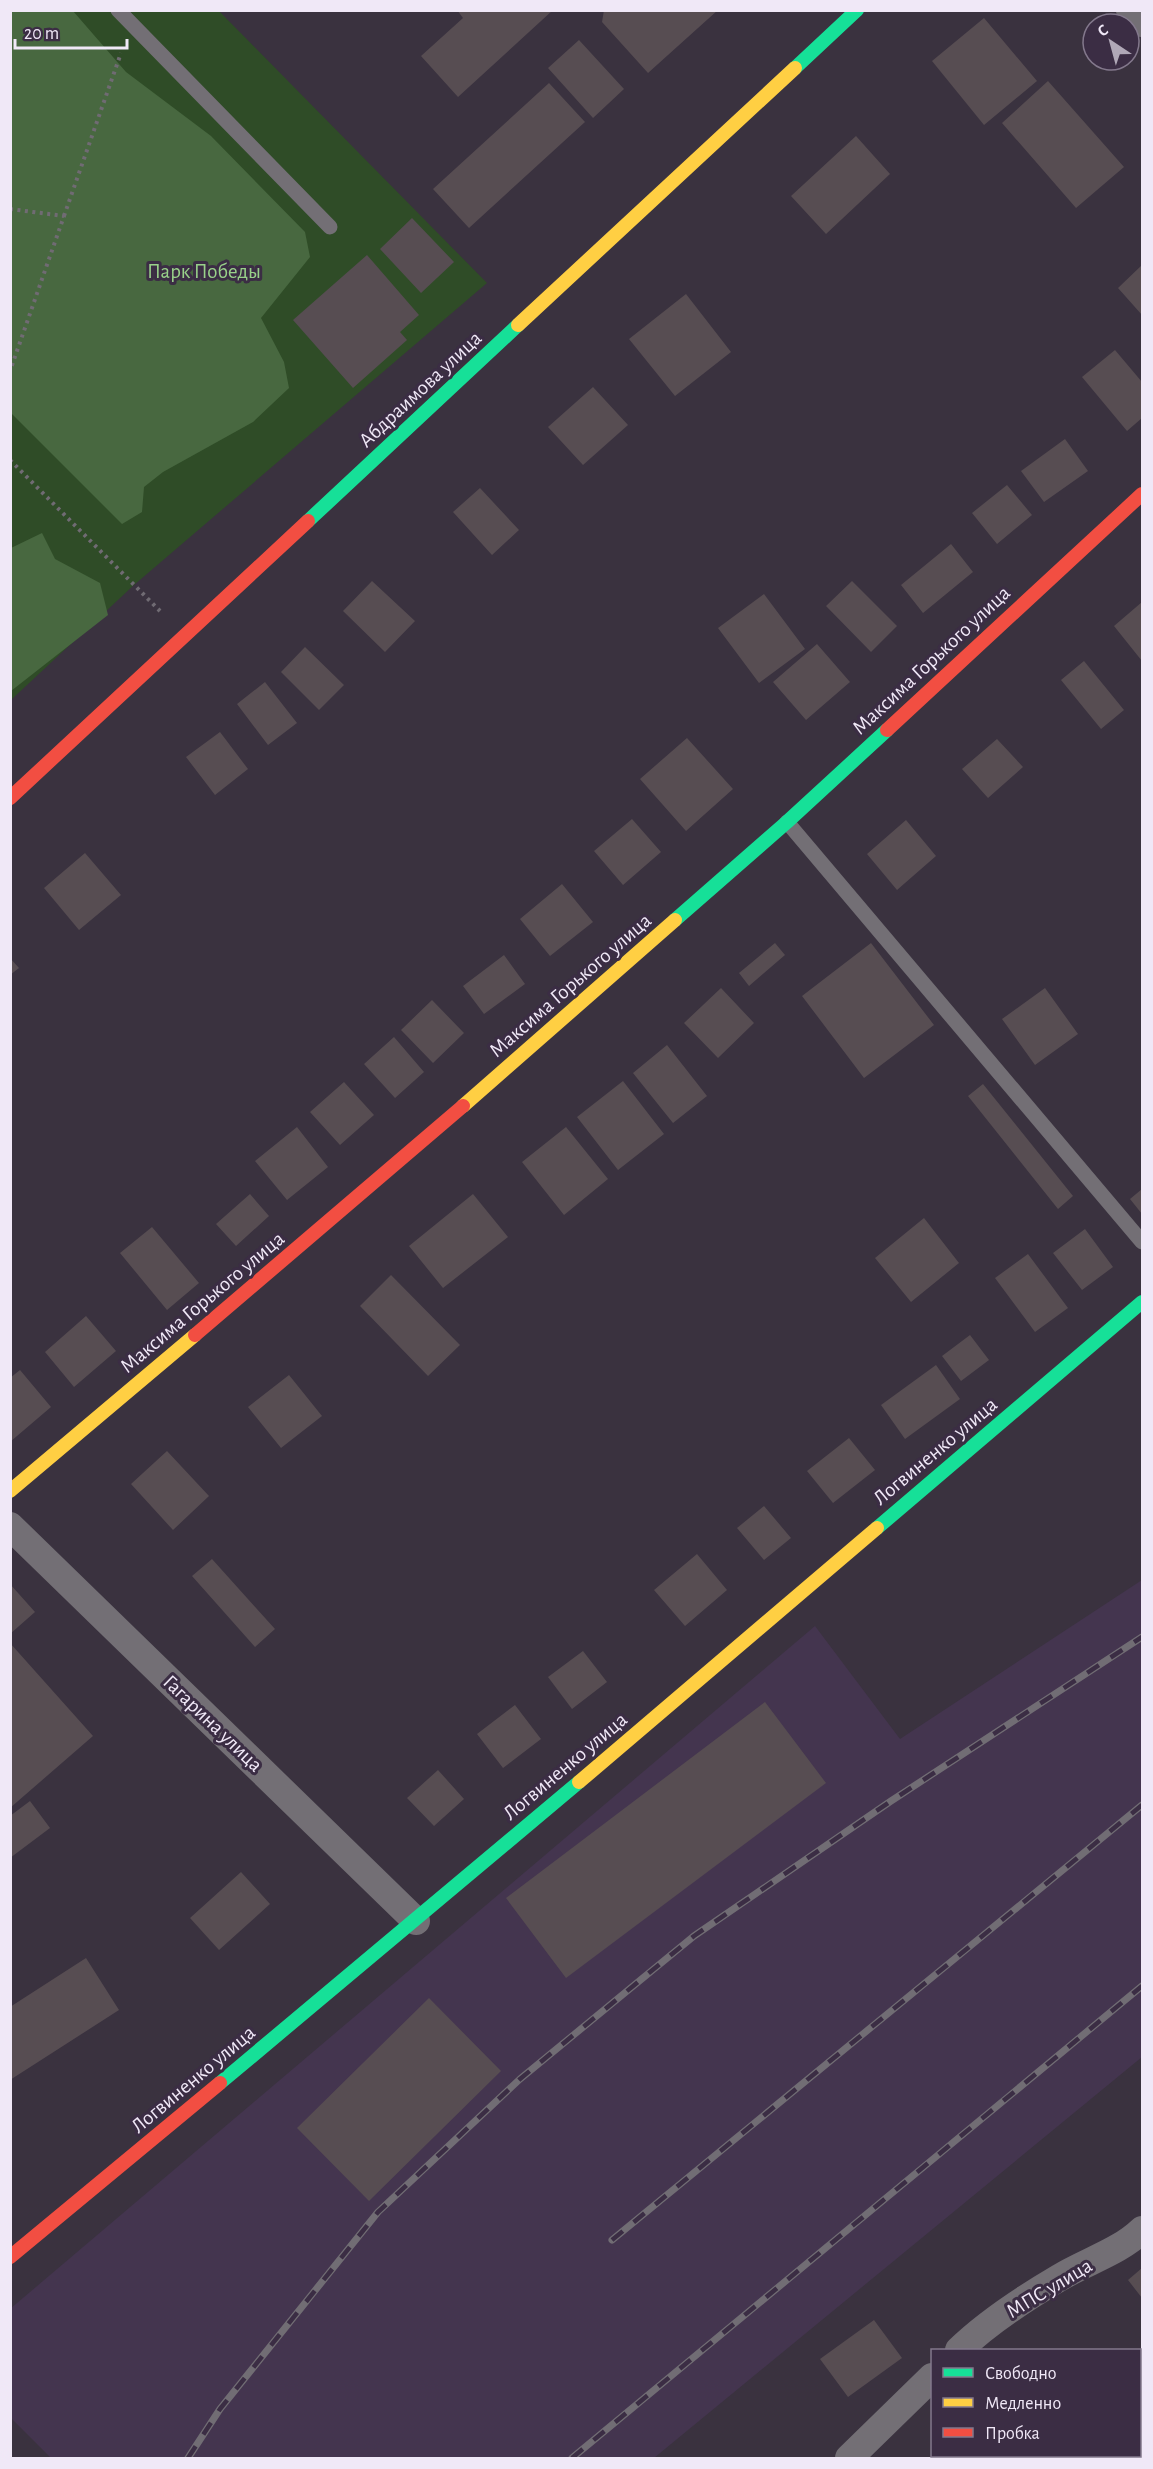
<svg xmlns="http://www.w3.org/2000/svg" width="1153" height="2469" font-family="'Alegreya Sans',sans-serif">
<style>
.built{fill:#44354f}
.green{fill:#2f4c27}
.forest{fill:#486840}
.building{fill:#574d52}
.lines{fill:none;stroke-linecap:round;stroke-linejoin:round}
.path{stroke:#706b73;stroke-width:4;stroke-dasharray:3 4.5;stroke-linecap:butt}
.lane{stroke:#736f75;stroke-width:15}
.street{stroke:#736f75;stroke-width:28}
.fast{stroke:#16e098;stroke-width:14}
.slow{stroke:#ffcf43;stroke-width:14}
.jam{stroke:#f24e42;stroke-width:14}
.rail-casing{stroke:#716d74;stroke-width:7}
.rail{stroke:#3b2d44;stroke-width:4.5;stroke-dasharray:14;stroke-linecap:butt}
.labels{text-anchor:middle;stroke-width:6;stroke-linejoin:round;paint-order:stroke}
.park-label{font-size:21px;fill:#98d189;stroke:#3b2d44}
.street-label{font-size:21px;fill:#f0e8f7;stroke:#3b2d44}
</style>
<rect width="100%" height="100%" fill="#3a323f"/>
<path class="built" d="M 1142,1580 L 1142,2057 L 654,2458 L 51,2458 L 11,2418 L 10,2309 L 815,1626 L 900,1739 Z"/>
<path class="green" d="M 11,11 L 219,11 L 487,283 L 134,585 L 11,700 Z"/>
<path class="forest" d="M 10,11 L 73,11 L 126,72 L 211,136 L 305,232 L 310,257 L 261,318 L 284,362 L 289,388 L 253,422 L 163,472 L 144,487 L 142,512 L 122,524 L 11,413 Z
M 42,533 L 55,559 L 100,583 L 108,615 L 11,691 L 11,548 Z"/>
<path class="building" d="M 457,10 L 553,10 L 458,97 L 421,56 L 463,18 Z
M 604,10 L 718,10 L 648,73 L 602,22 Z
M 984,18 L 1037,81 L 984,125 L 932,61 Z
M 579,40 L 624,89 L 593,118 L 548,68 Z
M 1048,81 L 1124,167 L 1076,208 L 1002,123 Z
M 549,83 L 585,122 L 469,228 L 433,189 Z
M 856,136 L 890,174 L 826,234 L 791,196 Z
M 412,218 L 454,262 L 421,293 L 380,249 Z
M 367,255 L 419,315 L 400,332 L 407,340 L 353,388 L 293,320 Z
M 1142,265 L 1142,315 L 1118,288 Z
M 686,294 L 731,352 L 675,396 L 629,339 Z
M 1115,350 L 1142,382 L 1142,418 L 1127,431 L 1082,377 Z
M 593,387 L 628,425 L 583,465 L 548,427 Z
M 1065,439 L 1088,471 L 1044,502 L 1021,471 Z
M 1007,485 L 1032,515 L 997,544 L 972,513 Z
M 480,488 L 519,530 L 492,555 L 453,512 Z
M 951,544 L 973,572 L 923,613 L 901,585 Z
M 372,581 L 415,621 L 385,652 L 343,611 Z
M 852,581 L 897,626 L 871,652 L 826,606 Z
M 764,594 L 805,649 L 759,683 L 718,628 Z
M 1142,602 L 1142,661 L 1114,626 Z
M 817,644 L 850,682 L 806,720 L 773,682 Z
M 305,647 L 344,685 L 319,710 L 281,672 Z
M 1084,661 L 1124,710 L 1101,729 L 1061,680 Z
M 265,682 L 297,723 L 268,745 L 237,704 Z
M 220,732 L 248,769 L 215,795 L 186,757 Z
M 687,738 L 733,789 L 686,831 L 640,779 Z
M 997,739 L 1023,767 L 988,798 L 962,769 Z
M 632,819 L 661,852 L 623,885 L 594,851 Z
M 906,820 L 936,856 L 897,890 L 867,854 Z
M 85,853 L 121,895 L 79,930 L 44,888 Z
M 562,884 L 593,922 L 550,956 L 520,919 Z
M 775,943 L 785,955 L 749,986 L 739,973 Z
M 871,943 L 934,1025 L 864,1078 L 802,996 Z
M 504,955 L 525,984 L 484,1014 L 463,986 Z
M 10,958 L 19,968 L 10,975 Z
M 721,988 L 754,1023 L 718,1058 L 684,1023 Z
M 1045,988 L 1078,1034 L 1035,1065 L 1002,1019 Z
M 432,1000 L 464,1033 L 433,1063 L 401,1030 Z
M 394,1037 L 424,1072 L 395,1098 L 364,1064 Z
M 667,1045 L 707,1096 L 673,1123 L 633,1073 Z
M 623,1081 L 664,1134 L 618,1170 L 577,1117 Z
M 344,1082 L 374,1115 L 340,1145 L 310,1112 Z
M 983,1084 L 1073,1196 L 1058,1209 L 968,1096 Z
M 297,1127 L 328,1167 L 287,1200 L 255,1161 Z
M 566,1127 L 608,1179 L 564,1215 L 522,1162 Z
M 1142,1189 L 1142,1214 L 1130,1199 Z
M 250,1194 L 269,1216 L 236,1246 L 216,1224 Z
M 473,1194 L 508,1237 L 443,1288 L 409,1246 Z
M 924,1218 L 959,1263 L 911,1302 L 875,1258 Z
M 152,1227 L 199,1283 L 167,1310 L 120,1253 Z
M 1085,1229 L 1113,1267 L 1082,1290 L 1053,1253 Z
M 1028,1254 L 1068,1308 L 1035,1332 L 995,1278 Z
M 391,1275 L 460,1345 L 428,1376 L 360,1306 Z
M 86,1316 L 116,1351 L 74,1387 L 45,1352 Z
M 970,1335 L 989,1360 L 961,1381 L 942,1356 Z
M 936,1365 L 960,1399 L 905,1439 L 881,1405 Z
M 20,1370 L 51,1407 L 10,1442 L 10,1378 Z
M 289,1375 L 322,1416 L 281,1448 L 248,1407 Z
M 849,1438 L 875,1470 L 833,1503 L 807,1471 Z
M 167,1451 L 209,1496 L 173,1530 L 131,1484 Z
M 764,1506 L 791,1538 L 764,1560 L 737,1528 Z
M 697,1554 L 727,1590 L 685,1626 L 654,1590 Z
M 212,1559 L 275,1629 L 255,1647 L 192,1576 Z
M 10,1584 L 35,1612 L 10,1634 Z
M 10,1643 L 93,1736 L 10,1808 Z
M 583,1651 L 607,1682 L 572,1709 L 548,1677 Z
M 765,1702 L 826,1783 L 566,1978 L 506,1898 Z
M 515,1705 L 541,1739 L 503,1768 L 477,1734 Z
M 438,1770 L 464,1799 L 434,1826 L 407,1798 Z
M 30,1801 L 50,1828 L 10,1858 L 10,1816 Z
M 241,1872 L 270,1904 L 219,1950 L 190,1918 Z
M 86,1958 L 119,2010 L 10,2080 L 10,2007 Z
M 429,1998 L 501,2071 L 369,2201 L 297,2128 Z
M 1142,2268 L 1142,2298 L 1128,2280 Z
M 874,2320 L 902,2358 L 848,2397 L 820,2359 Z"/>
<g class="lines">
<path class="path" d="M 10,209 L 64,216 L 10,371
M 64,216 L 121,53
M 10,460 L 160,611"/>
<path class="lane" d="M 118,10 L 330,227
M 787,822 L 1142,1242"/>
<path class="street" d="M 1130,10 L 1142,23
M 10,1526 L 416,1921
M 959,2350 C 988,2322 1025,2298 1059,2278 C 1087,2261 1119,2252 1142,2230
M 849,2458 L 932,2377"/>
<path class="fast" d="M 795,68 L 857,10
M 308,521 L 518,325
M 675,920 L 787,822 L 887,730
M 877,1528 L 1142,1302
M 220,2083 L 579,1782"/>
<path class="slow" d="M 518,325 L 795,68
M 463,1106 L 675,920
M 10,1491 L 195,1335
M 579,1782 L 877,1528"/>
<path class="jam" d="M 887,730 L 1142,494
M 10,798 L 308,521
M 195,1335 L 463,1106
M 10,2257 L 220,2083"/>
<defs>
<path id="rail" d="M 612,2240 L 1142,1805
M 188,2458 L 220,2409 L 378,2212 L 520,2079 L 694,1936 L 891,1801 L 1142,1637
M 572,2458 L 1142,1986"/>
</defs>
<use href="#rail" class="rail-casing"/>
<use href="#rail" class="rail"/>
</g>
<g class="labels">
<g class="park-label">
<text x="204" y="278">Парк Победы</text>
</g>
<g class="street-label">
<text transform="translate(420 389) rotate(-43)" y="7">Абдраимова улица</text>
<text transform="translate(931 660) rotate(-43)" y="7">Максима Горького улица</text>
<text transform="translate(570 985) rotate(-41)" y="7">Максима Горького улица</text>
<text transform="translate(202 1302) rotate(-40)" y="7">Максима Горького улица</text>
<text transform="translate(935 1451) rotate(-40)" y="7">Логвиненко улица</text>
<text transform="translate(213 1723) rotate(44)" y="7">Гагарина улица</text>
<text transform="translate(565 1766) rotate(-40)" y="7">Логвиненко улица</text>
<text transform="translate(193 2079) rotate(-40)" y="7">Логвиненко улица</text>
<text transform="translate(1049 2288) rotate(-31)" y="7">МПС улица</text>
</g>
</g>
<rect width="1153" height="2469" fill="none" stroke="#f0e8f7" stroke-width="24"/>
<rect x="931" y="2349" width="210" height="108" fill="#3b2d44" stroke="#83788c" stroke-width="1.5"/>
<rect x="943" y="2368" width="30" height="9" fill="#16e098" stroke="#83788c" stroke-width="1.5"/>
<text x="985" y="2379" font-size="18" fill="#f0e8f7">Свободно</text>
<rect x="943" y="2398" width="30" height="9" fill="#ffcf43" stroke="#83788c" stroke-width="1.5"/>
<text x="985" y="2409" font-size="18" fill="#f0e8f7">Медленно</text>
<rect x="943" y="2428" width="30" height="9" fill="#f24e42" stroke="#83788c" stroke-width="1.5"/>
<text x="985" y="2439" font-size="18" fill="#f0e8f7">Пробка</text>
<g transform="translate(1111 42) rotate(324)"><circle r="28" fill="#3b2d44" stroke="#83788c" stroke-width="1.5"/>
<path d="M0-4.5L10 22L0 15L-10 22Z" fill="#b0a8b7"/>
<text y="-9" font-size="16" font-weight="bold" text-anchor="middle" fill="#f0e8f7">С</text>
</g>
<path d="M15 39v9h112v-9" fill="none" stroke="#f0e8f7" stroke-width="3"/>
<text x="24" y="39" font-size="18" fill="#f0e8f7" stroke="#3b2d44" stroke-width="4.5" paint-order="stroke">20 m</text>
</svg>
